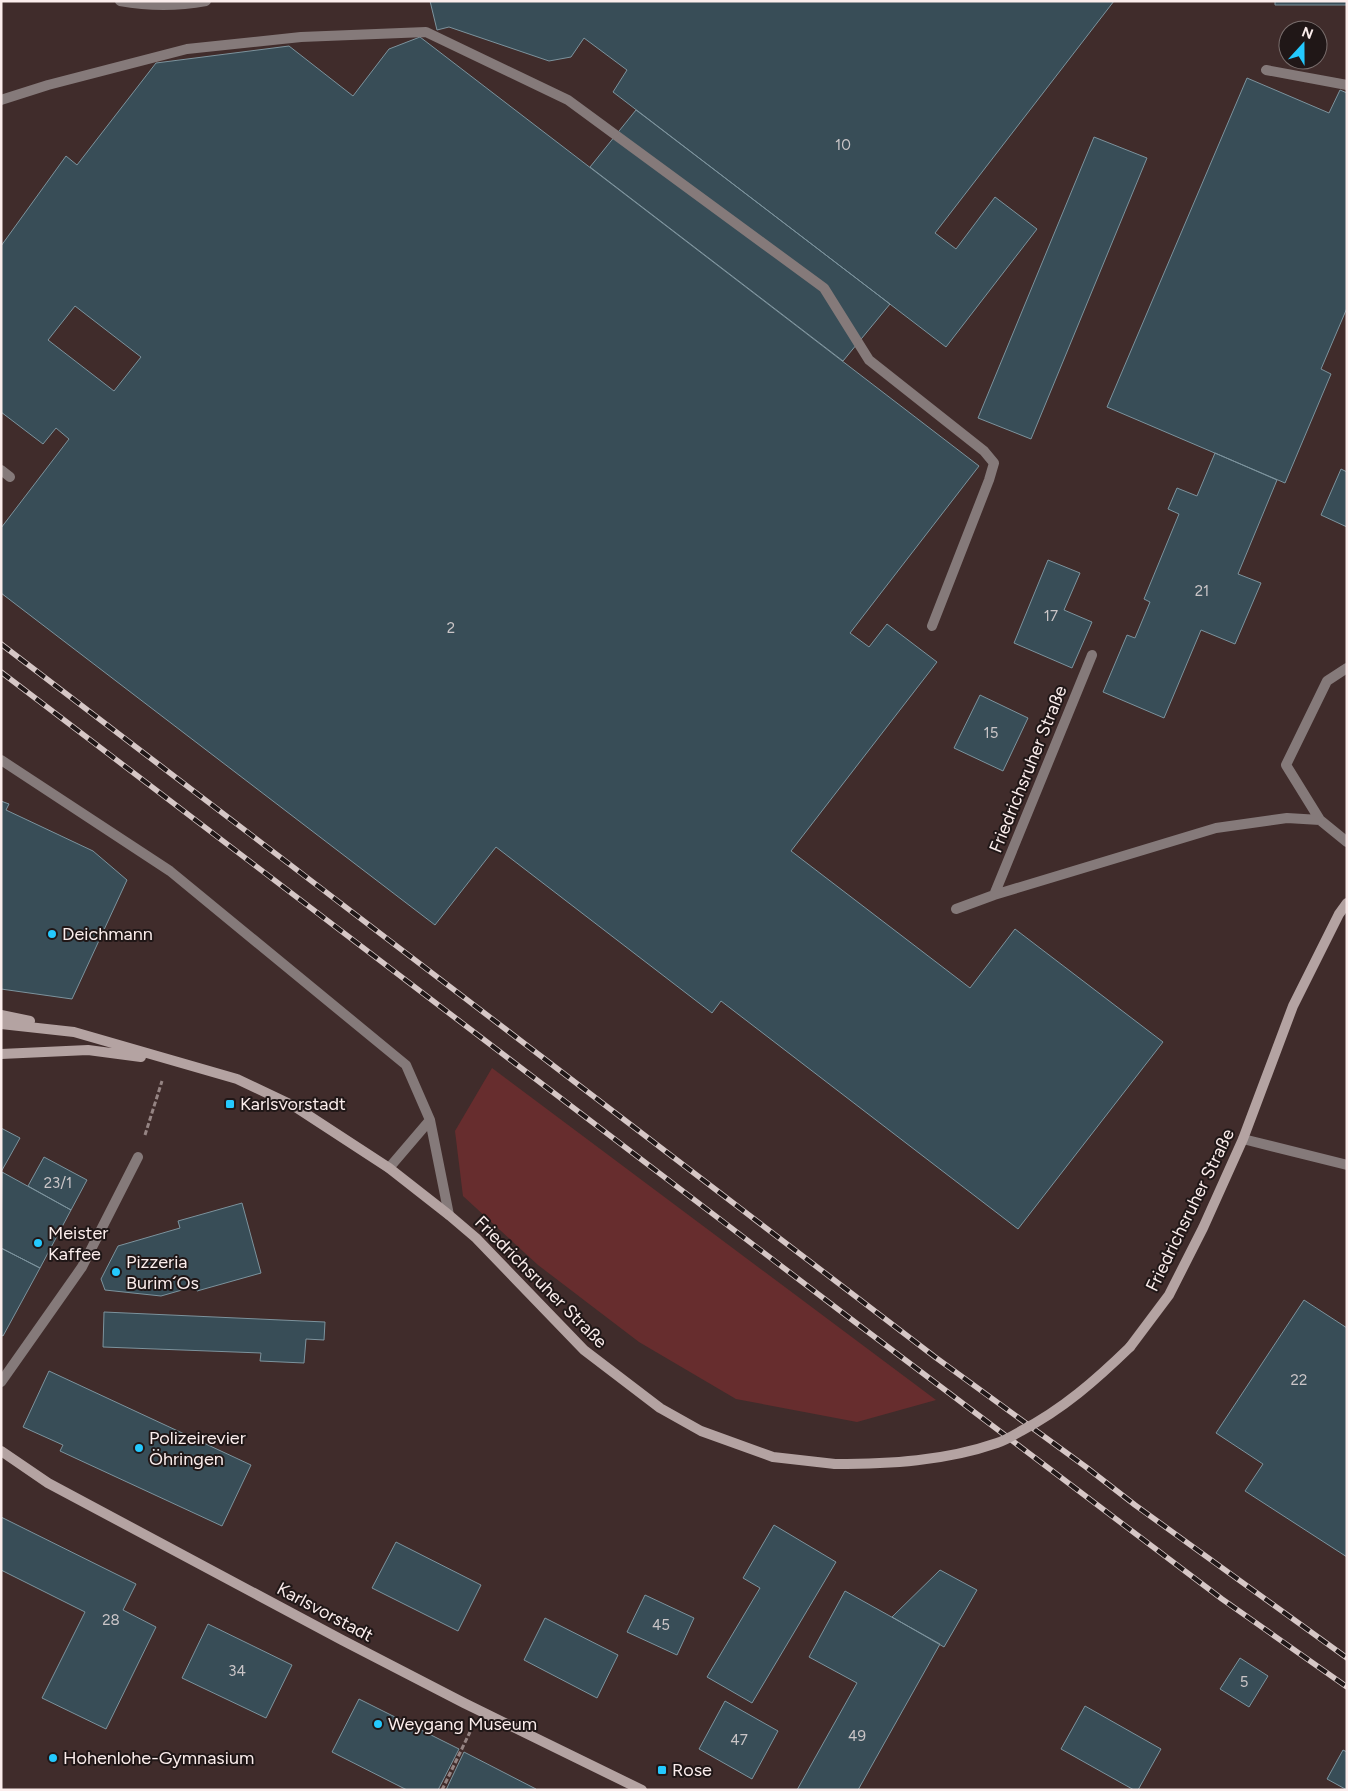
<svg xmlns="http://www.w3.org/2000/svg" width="1348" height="1791" font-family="Figtree,sans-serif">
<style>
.green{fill:#672d2e}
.building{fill:#384d57;stroke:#7c939d;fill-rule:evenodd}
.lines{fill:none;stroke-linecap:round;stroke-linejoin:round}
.path{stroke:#958483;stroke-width:3;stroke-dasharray:5 2.5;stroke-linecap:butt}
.lane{stroke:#857a7a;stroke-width:10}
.street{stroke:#857a7a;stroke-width:10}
.secondary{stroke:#b4a3a2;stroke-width:10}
.rail-casing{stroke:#d6c7c6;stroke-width:5.5}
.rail{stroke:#201717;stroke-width:4;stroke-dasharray:11;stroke-linecap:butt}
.secondary-bridge{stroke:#b4a3a2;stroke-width:10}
.poi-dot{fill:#24c9fe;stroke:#201717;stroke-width:2}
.labels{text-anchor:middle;stroke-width:4;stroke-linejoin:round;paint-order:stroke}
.number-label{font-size:15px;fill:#cac5c7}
.street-label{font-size:18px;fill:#fbedec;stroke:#201717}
.poi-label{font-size:18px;fill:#fbedec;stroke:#201717;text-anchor:start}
</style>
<rect width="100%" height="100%" fill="#402c2b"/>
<path class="green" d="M 492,1068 L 936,1400 L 857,1422 L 736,1399 L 639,1342 L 538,1265 L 463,1196 L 455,1131 Z"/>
<path class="building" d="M 430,1 L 1114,1 L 935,233 L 956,249 L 995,197 L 1037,229 L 946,347 L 613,92 L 627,70 L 584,38 L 571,57 L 549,61 L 449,27 L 437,30 Z
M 1275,1 L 1347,1 L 1347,5 L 1275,5 Z
M 420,37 L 979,466 L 850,633 L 869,647 L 887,624 L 937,662 L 791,851 L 970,988 L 1015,929 L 1163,1042 L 1018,1229 L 721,1001 L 712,1013 L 496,847 L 435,925 L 1,593 L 1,528 L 69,439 L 56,428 L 43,444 L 1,412 L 1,246 L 66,156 L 77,165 L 156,63 L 289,46 L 353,96 L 389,49 ZM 75,306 L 141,357 L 114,391 L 48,340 Z
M 1247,78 L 1329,113 L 1340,90 L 1347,93 L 1347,308 L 1321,369 L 1331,374 L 1285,483 L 1107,407 Z
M 636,110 L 890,304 L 843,361 L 590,167 Z
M 1094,137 L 1147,158 L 1031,439 L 978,418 Z
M 1215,453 L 1277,480 L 1238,574 L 1261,583 L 1235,644 L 1201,630 L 1164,718 L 1103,692 L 1127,635 L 1135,638 L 1150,602 L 1144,599 L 1179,514 L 1168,509 L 1177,488 L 1197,496 Z
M 1341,469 L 1347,472 L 1347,527 L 1321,515 Z
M 1048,560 L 1080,573 L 1064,610 L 1092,622 L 1072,668 L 1014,643 Z
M 980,695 L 1028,718 L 1003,771 L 954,748 Z
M 1,801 L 9,804 L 6,810 L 93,851 L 127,880 L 72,999 L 1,989 Z
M 1,1128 L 20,1138 L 1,1172 Z
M 44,1157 L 87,1180 L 71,1210 L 28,1186 Z
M 2,1172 L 71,1210 L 40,1268 L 1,1248 Z
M 242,1203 L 261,1273 L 197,1291 L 196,1286 L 161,1296 L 105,1290 L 101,1279 L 118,1246 L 180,1228 L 178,1221 Z
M 1,1248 L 40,1268 L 3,1336 L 1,1335 Z
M 1304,1300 L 1347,1328 L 1347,1557 L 1245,1491 L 1263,1464 L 1216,1433 Z
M 104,1312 L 325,1322 L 324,1340 L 306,1339 L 304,1363 L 260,1361 L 261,1353 L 103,1347 Z
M 49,1371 L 251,1465 L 222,1526 L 60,1451 L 63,1445 L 23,1427 Z
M 1,1517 L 136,1584 L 123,1610 L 156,1627 L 106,1729 L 42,1698 L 85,1612 L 1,1570 Z
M 774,1525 L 836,1562 L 752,1703 L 707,1677 L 760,1588 L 743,1578 Z
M 396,1542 L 481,1585 L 458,1631 L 372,1588 Z
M 940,1570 L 977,1590 L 944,1647 L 892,1617 Z
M 845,1591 L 940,1644 L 858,1790 L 797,1790 L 857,1683 L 809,1657 Z
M 645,1595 L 694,1618 L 677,1655 L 627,1632 Z
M 545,1618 L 618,1655 L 597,1698 L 524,1660 Z
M 208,1624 L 292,1665 L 266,1718 L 182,1678 Z
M 1240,1658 L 1268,1676 L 1249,1707 L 1220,1689 Z
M 359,1699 L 459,1749 L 438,1790 L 407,1790 L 332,1752 Z
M 725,1701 L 778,1731 L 752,1779 L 699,1749 Z
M 1085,1706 L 1161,1749 L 1138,1790 L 1134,1790 L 1061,1749 Z
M 1343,1750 L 1347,1752 L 1347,1790 L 1327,1779 Z
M 464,1752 L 536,1789 L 536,1790 L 446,1790 Z"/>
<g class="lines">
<path class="path" d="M 145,1135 L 162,1081
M 442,1790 L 470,1732"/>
<path class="lane" d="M 1266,70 L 1347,85
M 1,100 L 48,85 L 187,49 L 301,37 L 426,32 L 568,100 L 824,288 L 869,360 L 984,451 L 994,463 L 989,480 L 932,626
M 1,760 L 170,871 L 406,1065 L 430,1120 L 449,1215
M 1320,820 L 1286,765 L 1327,681 L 1347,668
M 994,895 L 1092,655
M 956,909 L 994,895 L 1216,828 L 1287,818 L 1320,820 L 1347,842
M 389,1168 L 430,1120"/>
<path class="street" d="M 120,1 C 148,6 179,6 206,1
M 1,470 L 10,477
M 1243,1139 L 1347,1165
M 1,1382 L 82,1267 L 138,1157"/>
<path class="secondary" d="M 1,1015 L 30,1021
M 1,1024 L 74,1032 L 237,1079 L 294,1106 L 389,1168 L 449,1215 L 476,1238 L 584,1350 L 660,1408 L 701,1431 L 773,1457 L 835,1464
M 1,1054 L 88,1050 L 141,1057
M 1130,1347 L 1169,1295 L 1203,1228 L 1243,1139 L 1293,1006 L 1339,914 L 1347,903
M 1,1451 L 48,1483 L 342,1640 L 464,1703 L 642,1790"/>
<defs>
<path id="rail" d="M 1,644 L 935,1357 L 1086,1467 L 1135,1505 L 1347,1658
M 1,672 L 839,1310 L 1222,1599 L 1347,1687"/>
</defs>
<use href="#rail" class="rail-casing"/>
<use href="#rail" class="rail"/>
<path class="secondary-bridge" d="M 835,1464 C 890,1464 945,1461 997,1443 C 1006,1440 1014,1435 1021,1431 C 1063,1409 1096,1380 1130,1347"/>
</g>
<g class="poi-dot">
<circle cx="52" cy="934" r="5"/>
<rect x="225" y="1099" width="10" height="10" rx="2.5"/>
<circle cx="38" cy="1243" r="5"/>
<circle cx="116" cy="1272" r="5"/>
<circle cx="139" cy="1448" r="5"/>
<circle cx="378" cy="1724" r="5"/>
<circle cx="53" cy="1758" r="5"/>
<rect x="657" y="1765" width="10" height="10" rx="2.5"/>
</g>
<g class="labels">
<g class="number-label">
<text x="843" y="150">10</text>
<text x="1202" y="596">21</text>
<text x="1051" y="621">17</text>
<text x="451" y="633">2</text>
<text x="991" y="738">15</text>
<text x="58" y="1188">23/1</text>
<text x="1299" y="1385">22</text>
<text x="111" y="1625">28</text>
<text x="661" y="1630">45</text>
<text x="237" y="1676">34</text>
<text x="1244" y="1687">5</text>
<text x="857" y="1741">49</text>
<text x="739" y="1745">47</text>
</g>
<g class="street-label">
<text transform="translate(1028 769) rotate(-68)" y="6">Friedrichsruher Straße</text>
<text transform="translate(1190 1210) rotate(-64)" y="6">Friedrichsruher Straße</text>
<text transform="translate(541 1282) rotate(45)" y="6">Friedrichsruher Straße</text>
<text transform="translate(325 1612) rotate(28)" y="6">Karlsvorstadt</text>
</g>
<g class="poi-label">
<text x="62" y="940">Deichmann</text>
<text x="240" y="1110">Karlsvorstadt</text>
<text x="48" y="1239">Meister<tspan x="48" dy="21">Kaffee</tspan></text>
<text x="126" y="1268">Pizzeria<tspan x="126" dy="21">Burim´Os</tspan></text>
<text x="149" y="1444">Polizeirevier<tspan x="149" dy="21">Öhringen</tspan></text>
<text x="388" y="1730">Weygang Museum</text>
<text x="63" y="1764">Hohenlohe-Gymnasium</text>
<text x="672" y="1776">Rose</text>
</g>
</g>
<rect width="1348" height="1791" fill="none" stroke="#fbedec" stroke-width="5"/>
<g transform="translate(1303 45) rotate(21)"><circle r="24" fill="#201717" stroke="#786d6c"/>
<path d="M0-4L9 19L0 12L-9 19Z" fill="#24c9fe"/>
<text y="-8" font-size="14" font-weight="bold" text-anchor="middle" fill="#fbedec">N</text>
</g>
</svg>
